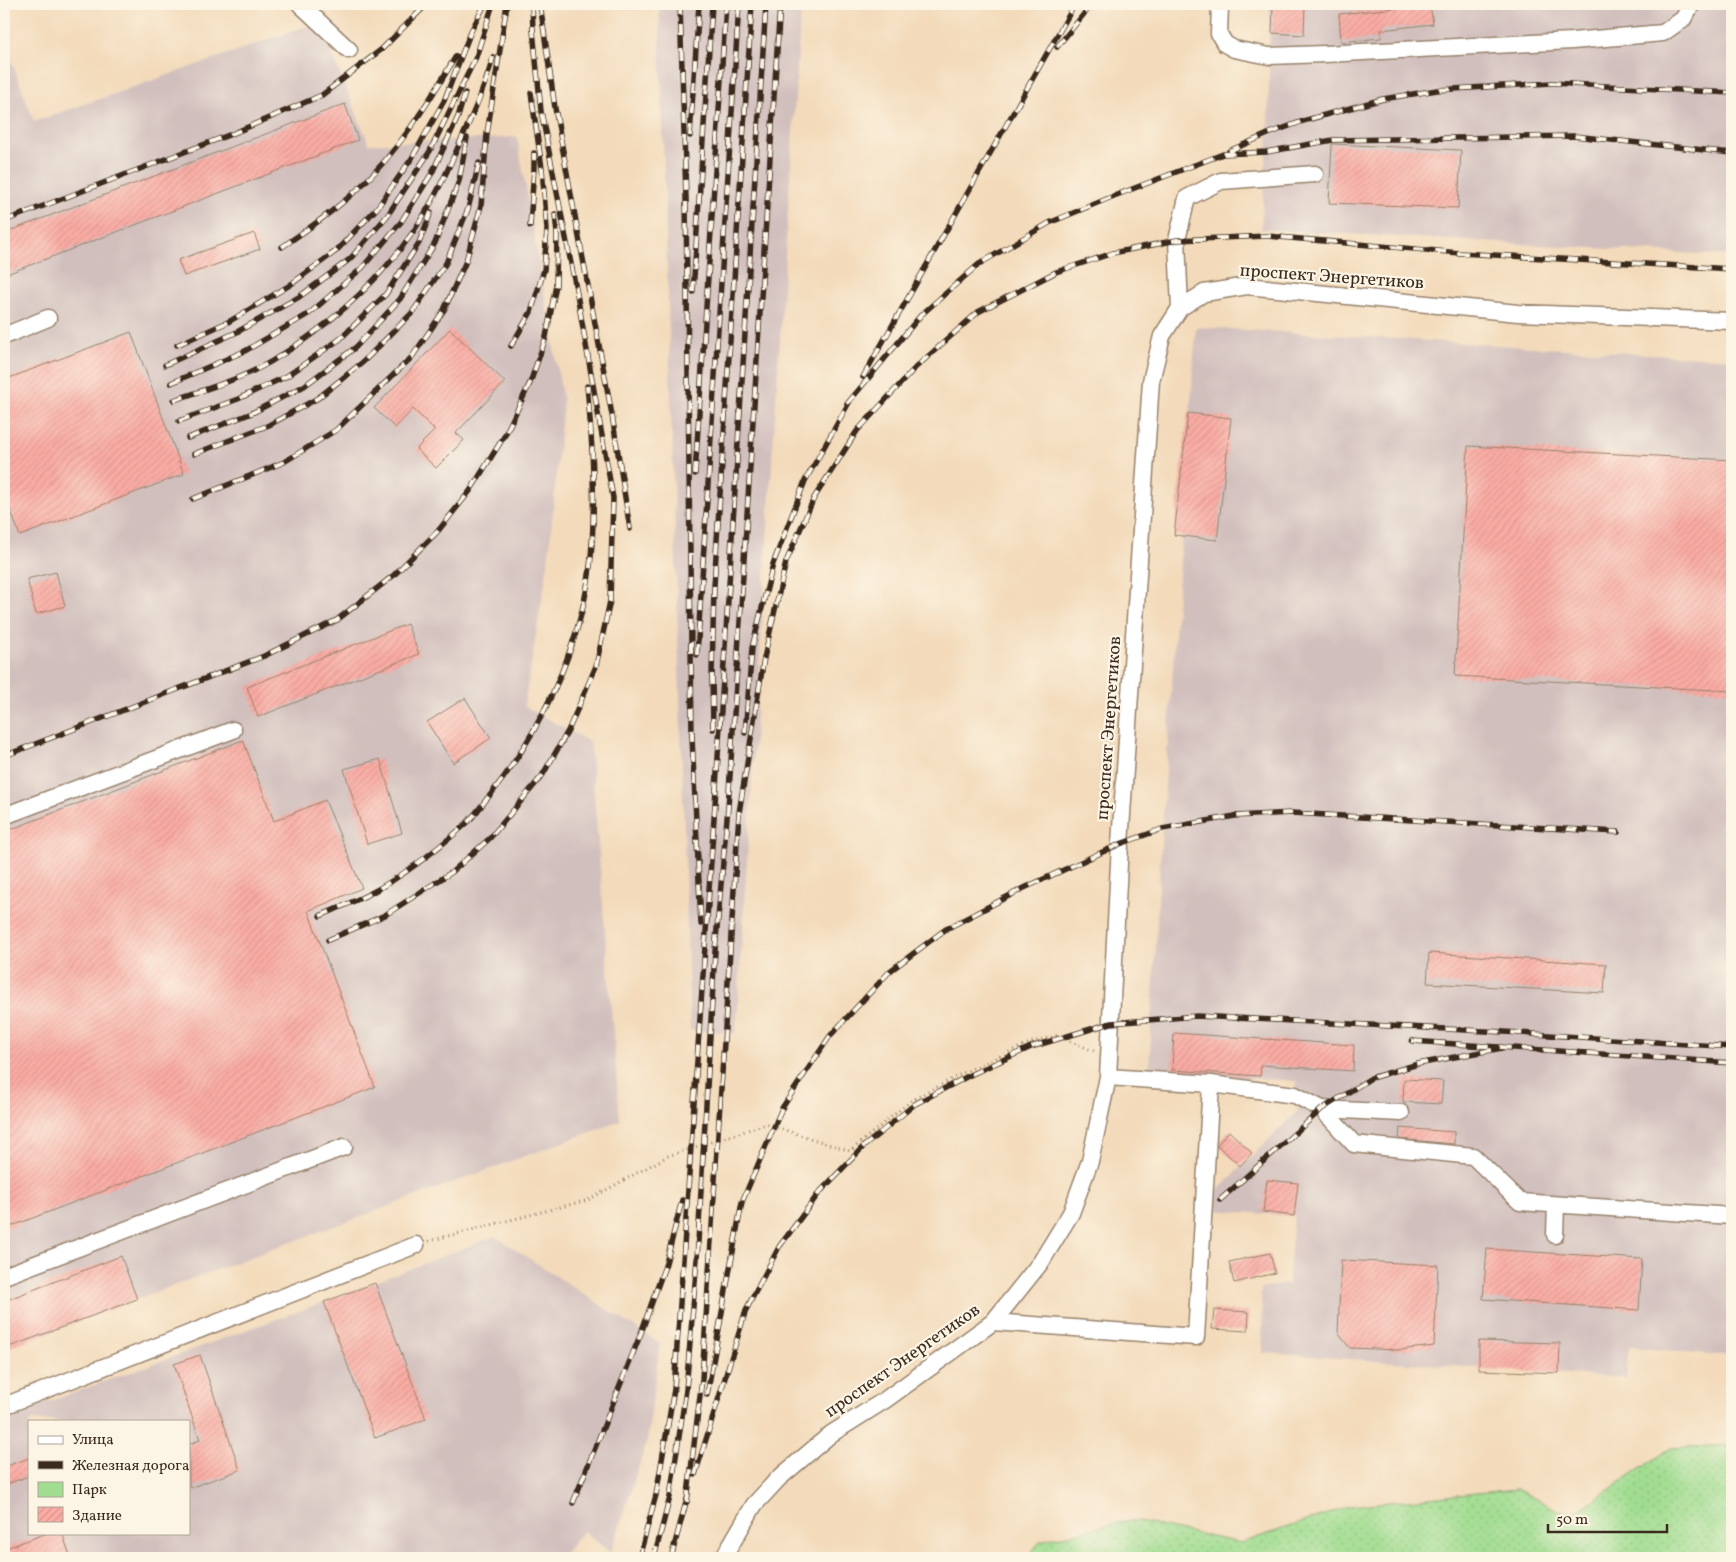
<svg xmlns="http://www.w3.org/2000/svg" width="1736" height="1562" font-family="Vollkorn,serif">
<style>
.industrial{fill:#d1bfbd;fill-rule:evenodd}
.green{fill:url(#green-dots);stroke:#6e8458}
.building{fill:url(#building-hatch)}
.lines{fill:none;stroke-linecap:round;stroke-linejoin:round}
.minor-casing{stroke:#97826c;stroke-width:19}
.path{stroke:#97826c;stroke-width:3;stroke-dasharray:1 4;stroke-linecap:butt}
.minor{stroke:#fff;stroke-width:16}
.rail-casing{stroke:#3b2a1e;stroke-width:5.5}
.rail{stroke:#fcf5e5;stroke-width:4;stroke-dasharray:11;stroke-linecap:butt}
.labels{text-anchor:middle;stroke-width:4.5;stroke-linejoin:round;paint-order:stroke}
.street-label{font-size:18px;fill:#3b2a1e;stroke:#fcf5e5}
</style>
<defs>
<pattern id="green-dots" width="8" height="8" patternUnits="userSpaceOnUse" patternTransform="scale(1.25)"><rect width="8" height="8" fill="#a1dd91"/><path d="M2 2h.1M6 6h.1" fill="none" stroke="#8cbe7d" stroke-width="1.8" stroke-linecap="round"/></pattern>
<pattern id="building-hatch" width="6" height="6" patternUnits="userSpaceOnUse" patternTransform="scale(1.25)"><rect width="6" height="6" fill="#faaca4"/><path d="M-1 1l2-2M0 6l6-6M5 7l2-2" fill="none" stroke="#d7948d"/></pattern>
</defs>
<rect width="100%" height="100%" fill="#fcf5e5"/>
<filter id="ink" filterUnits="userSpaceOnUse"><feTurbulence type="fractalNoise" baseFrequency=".02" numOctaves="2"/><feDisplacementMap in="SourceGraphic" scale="10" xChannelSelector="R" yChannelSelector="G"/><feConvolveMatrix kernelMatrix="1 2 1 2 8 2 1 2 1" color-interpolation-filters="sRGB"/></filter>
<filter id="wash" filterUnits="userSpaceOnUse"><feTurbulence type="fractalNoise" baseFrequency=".0096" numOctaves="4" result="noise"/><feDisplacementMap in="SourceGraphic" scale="20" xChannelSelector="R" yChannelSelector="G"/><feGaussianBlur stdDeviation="1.12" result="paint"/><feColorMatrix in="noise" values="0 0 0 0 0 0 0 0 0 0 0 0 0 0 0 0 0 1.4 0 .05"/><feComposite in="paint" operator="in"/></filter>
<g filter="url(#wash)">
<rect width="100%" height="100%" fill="#f3daba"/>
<path class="industrial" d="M 659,4 L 801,4 L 736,1033 L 690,1030 Z
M 1270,4 L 1732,4 L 1732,256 L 1261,229 L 1268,134 Z
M 319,22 L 369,144 L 517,137 L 563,401 L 548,564 L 524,706 L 590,742 L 620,1121 L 137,1299 L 4,1349 L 4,40 L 34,122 Z
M 1196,327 L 1732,359 L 1732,1356 L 1629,1347 L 1626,1378 L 1263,1353 L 1261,1288 L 1288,1284 L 1294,1216 L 1213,1210 L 1215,1193 L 1298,1111 L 1295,1095 L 1297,1081 L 1149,1071 L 1162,829 Z
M 495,1236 L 660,1344 L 647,1441 L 611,1553 L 583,1531 L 561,1558 L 4,1558 L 4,1418 L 324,1302 ZM 29,1421 L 189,1421 L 189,1533 L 29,1533 Z"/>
<path class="green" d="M 1732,1445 L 1732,1558 L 1027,1558 L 1040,1541 L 1130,1520 L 1241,1543 L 1350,1506 L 1516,1489 L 1570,1516 L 1671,1448 Z"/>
<g id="blocks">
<path class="building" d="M 1273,4 L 1305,4 L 1304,35 L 1272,33 Z
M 1395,4 L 1430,4 L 1433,24 L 1381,30 L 1381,38 L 1341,42 L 1339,14 L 1396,8 Z
M 345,104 L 358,140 L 4,275 L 4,233 Z
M 1332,144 L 1461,150 L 1458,208 L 1329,203 Z
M 254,233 L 260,249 L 184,276 L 178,260 Z
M 450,329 L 505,382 L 456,433 L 464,440 L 436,468 L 416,449 L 435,430 L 413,409 L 395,428 L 374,408 Z
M 131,332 L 184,474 L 20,536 L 4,492 L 4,380 Z
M 1188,413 L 1231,418 L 1217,540 L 1174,535 Z
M 1468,446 L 1732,460 L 1732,691 L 1455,676 Z
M 56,572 L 65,606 L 36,614 L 27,579 Z
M 407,624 L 419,654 L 258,717 L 247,687 Z
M 465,698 L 491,738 L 453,763 L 427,722 Z
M 243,740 L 274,821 L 325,800 L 362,888 L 308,911 L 375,1087 L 4,1229 L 4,832 Z
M 380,759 L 402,833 L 367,844 L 344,769 Z
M 1429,953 L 1606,964 L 1604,993 L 1427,983 Z
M 1174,1033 L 1354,1045 L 1353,1071 L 1261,1065 L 1260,1076 L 1172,1070 Z
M 1404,1079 L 1443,1081 L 1441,1104 L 1403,1102 Z
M 1400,1128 L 1454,1132 L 1454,1144 L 1399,1139 Z
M 1229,1131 L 1252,1153 L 1240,1166 L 1217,1145 Z
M 1267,1180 L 1298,1183 L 1294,1216 L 1263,1212 Z
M 1487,1249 L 1642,1259 L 1639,1310 L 1483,1299 Z
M 1270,1253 L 1275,1273 L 1234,1283 L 1229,1262 Z
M 121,1256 L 137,1299 L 4,1349 L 4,1301 Z
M 1341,1260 L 1438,1265 L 1434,1346 L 1399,1350 L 1350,1348 L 1338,1333 Z
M 375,1283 L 426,1419 L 375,1438 L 324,1302 Z
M 1214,1310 L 1249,1312 L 1248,1331 L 1212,1329 Z
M 1479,1341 L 1560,1343 L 1559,1373 L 1479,1370 Z
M 200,1355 L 240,1470 L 189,1488 L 189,1444 L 200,1440 L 174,1364 Z
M 29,1458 L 29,1476 L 4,1485 L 4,1467 Z
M 47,1533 L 62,1533 L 71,1558 L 4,1558 L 4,1549 Z"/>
</g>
</g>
<g filter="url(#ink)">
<use href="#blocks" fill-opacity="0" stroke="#97826c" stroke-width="1"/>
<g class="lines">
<defs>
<path id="minor" d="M 300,4 L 349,50
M 1220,4 L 1219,34 L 1225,44 L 1234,49 L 1269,56 L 1325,54 L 1572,41 L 1663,33 L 1683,19 L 1692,4
M 1180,308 L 1177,240 L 1187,198 L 1221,181 L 1315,174
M 4,336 L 48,318
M 4,816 L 233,730
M 1108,1077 L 1211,1084 L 1295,1095 L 1322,1109 L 1354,1144 L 1473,1156 L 1520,1202 L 1732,1216
M 1322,1109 L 1401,1113
M 1555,1235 L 1556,1205
M 4,1276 L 344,1147
M 993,1322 L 1196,1337 L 1211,1084
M 4,1406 L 416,1245
M 723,1558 L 754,1505 L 778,1479 L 831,1434 L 885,1400 L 993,1322 L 1041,1262 L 1071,1213 L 1090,1161 L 1108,1077 L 1120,844 L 1151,381 L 1162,336 L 1180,308 L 1204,293 L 1247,286 L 1518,313 L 1732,321"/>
</defs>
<use href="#minor" class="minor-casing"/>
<path class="path" d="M 429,1241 L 588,1200 L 668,1156 L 766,1124 L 850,1151 L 912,1100 L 969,1070 L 1029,1043 L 1056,1036 L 1094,1051"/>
<use href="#minor" class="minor"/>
<defs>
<path id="rail" d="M 540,4 L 555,108 L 612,415 L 630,529
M 680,4 L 686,198 L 692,737 L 701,924
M 468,37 L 485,4
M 1057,47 L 1092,4
M 690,136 L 699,4
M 1229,151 L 1268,134 L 1303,121 L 1383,99 L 1437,90 L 1552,83 L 1732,93
M 4,221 L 234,133 L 322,95 L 382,49 L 427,4
M 530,226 L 534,168 L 534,153
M 282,247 C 308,229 334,211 358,189 C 398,152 428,103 456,56
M 693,292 L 712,4
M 177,345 L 230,321 L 290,285 L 336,251 L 377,208 L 412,158 L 444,101 L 471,31
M 511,346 L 531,312 L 544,270 L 547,229 L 542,168 L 531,93
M 165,365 L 237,332 L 299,297 L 350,259 L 387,216 L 430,151 L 476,57 L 493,4
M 863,377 L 1075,4
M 171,383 L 245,351 L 310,313 L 362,268 L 401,222 L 432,173 L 458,117 L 465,93
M 174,400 C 206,389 242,379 272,361 C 326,328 377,284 413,232 C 433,203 448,170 462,138 C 474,112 486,85 493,57
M 847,404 L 921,315 L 979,264 L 1049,223 L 1114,196 L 1223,154 L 1266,152 L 1333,140 L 1574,136 L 1732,153
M 179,421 L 238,399 L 287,376 L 340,339 L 386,294 L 419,243 L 431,212
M 188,438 L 252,413 L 304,386 L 356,347 L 400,299 L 435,243 L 459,181 L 467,138
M 194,454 L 269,425 L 318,398 L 363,362 L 412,313 L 446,263 L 468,209 L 479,163
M 695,474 L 726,4
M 193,499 L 284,462 L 336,430 L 412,357 L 444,310 L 466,261 L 481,206 L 487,134 L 507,4
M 697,655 L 739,4
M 713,729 L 712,676 L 714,586 L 752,4
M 745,733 L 752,648 L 773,564 L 805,481 L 851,399
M 4,756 L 264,656 L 337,620 L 394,575 L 438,531 L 470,491 L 505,435 L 530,383 L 546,337 L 556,285 L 557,234 L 555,214
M 320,916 C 336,909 353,902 369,894 C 402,877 439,848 467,823 C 476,814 483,803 491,794 C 539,734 578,651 589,575 C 597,515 593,446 587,386
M 328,940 L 385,915 L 452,872 L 490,838 L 542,776 L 568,731 L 596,666 L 610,601 L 613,498 L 577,294 L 541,111 L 533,30 L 532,4
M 1412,1041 L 1732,1063
M 1220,1200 L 1322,1109 L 1371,1078 L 1418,1064 L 1502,1048
M 707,1395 L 742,1202 L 782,1108 L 830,1036 L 890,971 L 946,929 L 1022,889 L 1120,844 L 1162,829 L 1235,816 L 1292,813 L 1618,832
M 695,1475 L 746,1310 L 779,1247 L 819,1193 L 863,1147 L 915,1104 L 972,1074 L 1031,1047 L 1111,1023 L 1197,1016 L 1504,1032 L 1732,1047
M 687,1502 L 702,1379 L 739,813 L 764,658 L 786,562 L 814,498 L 857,431 L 915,368 L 978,312 L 1056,272 L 1113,253 L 1177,240 L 1267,236 L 1460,253 L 1732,269
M 573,1503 L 641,1333 L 666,1263 L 682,1200
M 639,1558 L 656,1495 L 674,1389 L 715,804 L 766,4
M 654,1558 L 670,1497 L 686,1390 L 697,1259 L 715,951 L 728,807 L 780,4
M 671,1558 L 688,1495"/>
</defs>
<use href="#rail" class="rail-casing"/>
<use href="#rail" class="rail"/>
</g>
</g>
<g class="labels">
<g class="street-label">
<text transform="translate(1332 276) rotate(4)" y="6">проспект Энергетиков</text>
<text transform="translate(1108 728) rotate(-86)" y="6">проспект Энергетиков</text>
<text transform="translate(902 1360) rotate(-35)" y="6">проспект Энергетиков</text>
</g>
</g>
<rect width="1736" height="1562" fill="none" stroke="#fcf5e5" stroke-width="20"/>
<rect x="28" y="1420" width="162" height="115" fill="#fcf5e5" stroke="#afa495"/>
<rect x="38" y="1436" width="25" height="8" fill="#ffffff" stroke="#afa495"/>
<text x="72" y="1444" font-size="15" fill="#3b2a1e">Улица</text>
<rect x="38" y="1461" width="25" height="8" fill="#3b2a1e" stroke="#afa495"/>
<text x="72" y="1470" font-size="15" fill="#3b2a1e">Железная дорога</text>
<rect x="38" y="1482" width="25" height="15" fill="#a1dd91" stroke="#afa495"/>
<text x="72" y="1494" font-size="15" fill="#3b2a1e">Парк</text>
<rect x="38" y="1507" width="25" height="15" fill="url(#building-hatch)" stroke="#afa495"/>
<text x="72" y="1520" font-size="15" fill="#3b2a1e">Здание</text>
<path d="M1548 1524v8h119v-8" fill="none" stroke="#3b2a1e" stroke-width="2.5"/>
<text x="1556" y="1524" font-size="15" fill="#3b2a1e" stroke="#fcf5e5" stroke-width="4" paint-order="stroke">50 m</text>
</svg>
